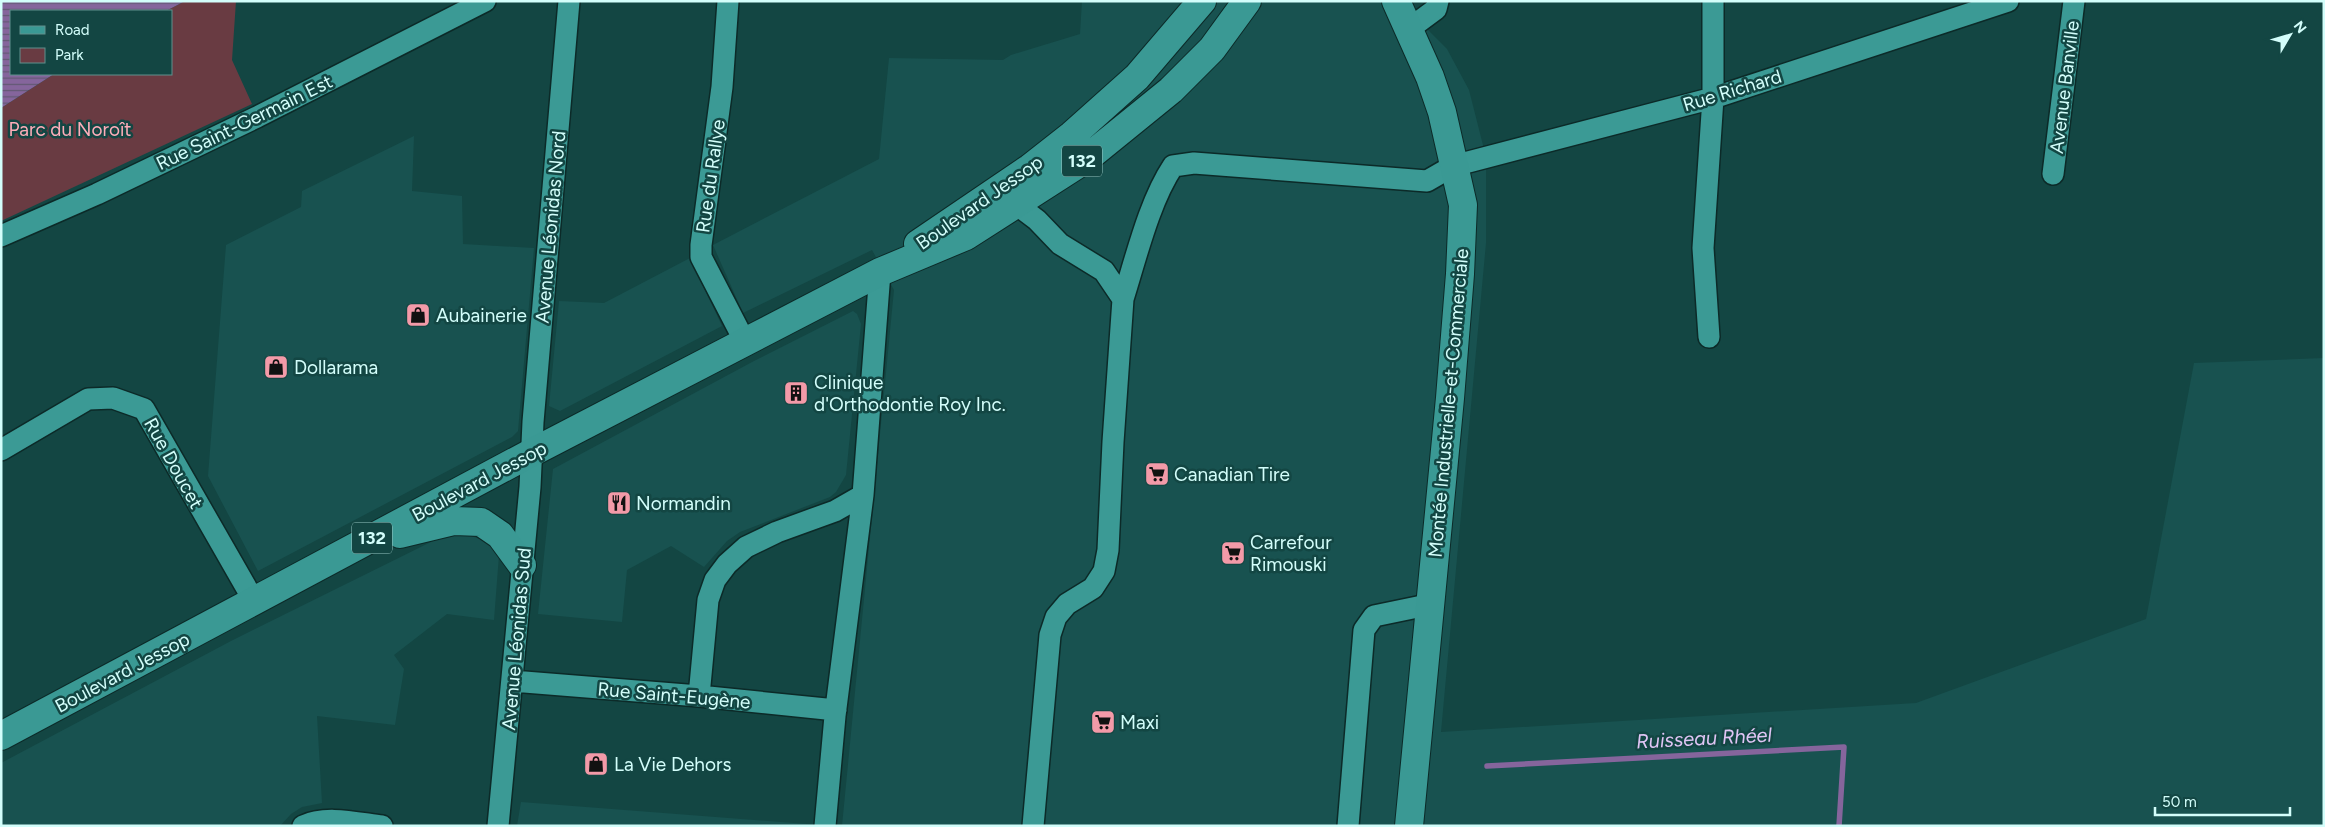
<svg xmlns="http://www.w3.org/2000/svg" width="2325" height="827" font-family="Figtree,sans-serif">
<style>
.built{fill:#185250}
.green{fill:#693b42}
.water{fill:url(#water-rules)}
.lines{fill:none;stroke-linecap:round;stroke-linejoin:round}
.stream{stroke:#85659c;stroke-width:5.5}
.minor-casing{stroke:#0c2a28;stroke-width:24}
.major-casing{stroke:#0c2a28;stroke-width:30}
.minor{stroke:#3b9a95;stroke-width:21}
.major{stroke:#3a9994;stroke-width:28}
.labels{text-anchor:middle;stroke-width:5;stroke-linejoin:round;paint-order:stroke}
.shield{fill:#134643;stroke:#99c7c4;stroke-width:1}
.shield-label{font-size:18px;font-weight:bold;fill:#d3fefb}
.street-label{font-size:19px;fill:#d3fefb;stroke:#134643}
.park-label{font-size:19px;fill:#feadb9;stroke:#134643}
.poi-label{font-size:19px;fill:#d3fefb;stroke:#134643;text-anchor:start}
.water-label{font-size:20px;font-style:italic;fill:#e0c5f5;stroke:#134643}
</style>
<defs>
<pattern id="water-rules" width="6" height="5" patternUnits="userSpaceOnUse" patternTransform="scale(1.25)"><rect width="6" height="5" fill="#85659c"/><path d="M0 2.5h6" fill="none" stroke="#625874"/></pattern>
</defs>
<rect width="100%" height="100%" fill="#134643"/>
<path class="built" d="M 1082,1 L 1399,1 L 1447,49 L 1469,90 L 1486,157 L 1486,243 L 1441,732 L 1916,703 L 2146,619 L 2194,363 L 2324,358 L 2324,826 L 842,826 L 894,290 L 872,250 L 743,313 L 713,245 L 879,159 L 889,58 L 1003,60 L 1011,55 L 1080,34 Z
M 414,136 L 412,191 L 462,196 L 463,244 L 534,248 L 518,431 L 512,437 L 258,571 L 208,476 L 226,245 L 301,207 L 302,191 Z
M 690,258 L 722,326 L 560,411 L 549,406 L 559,301 L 604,303 Z
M 853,311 L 857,314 L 861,324 L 846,475 L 836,492 L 830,497 L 740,532 L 727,541 L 704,567 L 671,546 L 627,570 L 622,622 L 538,614 L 553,469 L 754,361 Z
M 459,534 L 471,536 L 486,541 L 499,555 L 494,620 L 447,614 L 394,655 L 404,669 L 395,725 L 317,716 L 322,803 L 302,807 L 291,814 L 280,826 L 1,826 L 1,763 L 231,641 L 441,537 Z
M 521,802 L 832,826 L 517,826 Z"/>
<path class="green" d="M 185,1 L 236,1 L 232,60 L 252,104 L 1,221 L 1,108 L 54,74 L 171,74 L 171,11 L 166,11 Z"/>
<path class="water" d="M 1,1 L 185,1 L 166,11 L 11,11 L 11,74 L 54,74 L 1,108 Z"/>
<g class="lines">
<path class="stream" d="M 1487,766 L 1844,747 L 1839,826"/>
<defs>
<path id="minor" d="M 728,1 L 722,87 L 701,245 L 701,257 L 745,342
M 1409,29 L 1436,9 L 1438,1
M 2053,174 L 2074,1
M 1016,204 L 1037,220 L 1060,244 L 1104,271 L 1123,299 L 1113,442 L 1108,550 L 1104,571 L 1093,588 L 1067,604 L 1056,617 L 1050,635 L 1033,826
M 1,236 L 97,194 L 257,117 L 485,1
M 1123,299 C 1136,258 1149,202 1173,166 L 1194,163 L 1427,181 L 1453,166 L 1713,98 L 2008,1
M 1709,337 L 1703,248 L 1713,98 L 1713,1
M 1,450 L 88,399 L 113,398 L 144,409 L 254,601
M 512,681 L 699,696 L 836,710
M 699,696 L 708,600 L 715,580 L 727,564 L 746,547 L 777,532 L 835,511 L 863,495
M 303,826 C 326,815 357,823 382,826
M 498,826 L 530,487 L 533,422 L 569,1
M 825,826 L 835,716 L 863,495 L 880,272
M 1348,826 L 1364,630 L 1374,616 L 1432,604"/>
<path id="major" d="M 1396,1 L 1430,77 L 1442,112 L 1463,205 L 1460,274 L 1450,398 L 1409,826
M 918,244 L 1030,168 L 1072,135 L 1137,77 L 1202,1
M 400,534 L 454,521 L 481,522 L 500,535 L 522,565
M 1,736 L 531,453 L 745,342 L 880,272 L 966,236 L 1086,159 L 1171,90 L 1212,49 L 1247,1"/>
</defs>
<use href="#minor" class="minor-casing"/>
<use href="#major" class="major-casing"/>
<use href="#minor" class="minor"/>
<use href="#major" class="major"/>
</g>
<defs>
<symbol id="shop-square" viewBox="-11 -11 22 22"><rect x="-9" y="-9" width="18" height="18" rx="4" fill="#f39aa8" stroke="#134643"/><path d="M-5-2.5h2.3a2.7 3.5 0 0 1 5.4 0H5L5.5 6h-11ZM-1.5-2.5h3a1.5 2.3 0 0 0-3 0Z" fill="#111"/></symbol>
<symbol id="building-square" viewBox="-11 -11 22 22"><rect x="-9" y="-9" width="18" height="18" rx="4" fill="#f39aa8" stroke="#134643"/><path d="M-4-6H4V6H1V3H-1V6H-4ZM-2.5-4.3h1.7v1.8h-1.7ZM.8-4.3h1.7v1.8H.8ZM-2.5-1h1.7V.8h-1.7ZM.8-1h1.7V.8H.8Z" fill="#111"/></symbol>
<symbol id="supermarket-square" viewBox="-11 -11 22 22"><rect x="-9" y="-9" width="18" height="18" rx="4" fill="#f39aa8" stroke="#134643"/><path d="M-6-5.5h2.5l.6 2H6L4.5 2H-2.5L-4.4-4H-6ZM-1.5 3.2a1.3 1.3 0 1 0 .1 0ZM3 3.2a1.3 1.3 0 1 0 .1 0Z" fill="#111"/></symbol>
<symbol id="restaurant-square" viewBox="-11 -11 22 22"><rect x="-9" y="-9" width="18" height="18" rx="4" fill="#f39aa8" stroke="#134643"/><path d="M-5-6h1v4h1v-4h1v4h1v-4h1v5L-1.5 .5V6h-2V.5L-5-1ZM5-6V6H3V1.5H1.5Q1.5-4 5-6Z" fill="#111"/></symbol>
</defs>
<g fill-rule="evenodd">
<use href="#shop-square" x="404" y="301" width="28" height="28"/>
<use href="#shop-square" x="262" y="353" width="28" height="28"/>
<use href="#building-square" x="782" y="379" width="28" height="28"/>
<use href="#supermarket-square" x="1143" y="460" width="28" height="28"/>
<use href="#restaurant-square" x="605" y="489" width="28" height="28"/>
<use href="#supermarket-square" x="1219" y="539" width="28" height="28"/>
<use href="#supermarket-square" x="1089" y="708" width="28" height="28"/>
<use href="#shop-square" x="582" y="750" width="28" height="28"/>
</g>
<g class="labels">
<g class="shield">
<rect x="1062" y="145.5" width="40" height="31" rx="4"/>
<rect x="352" y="522.5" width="40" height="31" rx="4"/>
</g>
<g class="shield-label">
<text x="1082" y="167">132</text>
<text x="372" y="544">132</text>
</g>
<g class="street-label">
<text transform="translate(2064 87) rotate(-83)" y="7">Avenue Banville</text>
<text transform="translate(1732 90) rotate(-17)" y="7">Rue Richard</text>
<text transform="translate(244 122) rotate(-26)" y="7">Rue Saint-Germain Est</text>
<text transform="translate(710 176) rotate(-82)" y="7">Rue du Rallye</text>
<text transform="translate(979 202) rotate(-35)" y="7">Boulevard Jessop</text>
<text transform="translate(550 227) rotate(-85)" y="7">Avenue Léonidas Nord</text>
<text transform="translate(1448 403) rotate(-85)" y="7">Montée Industrielle-et-Commerciale</text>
<text transform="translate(174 463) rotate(61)" y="7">Rue Doucet</text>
<text transform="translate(479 481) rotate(-28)" y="7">Boulevard Jessop</text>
<text transform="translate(516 639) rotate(-85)" y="7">Avenue Léonidas Sud</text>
<text transform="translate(122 672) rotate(-28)" y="7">Boulevard Jessop</text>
<text transform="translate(674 695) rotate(5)" y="7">Rue Saint-Eugène</text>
</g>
<g class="park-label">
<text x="70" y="136">Parc du Noroît</text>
</g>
<g class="poi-label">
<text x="436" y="322">Aubainerie</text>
<text x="294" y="374">Dollarama</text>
<text x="814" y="389">Clinique<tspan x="814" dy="22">d'Orthodontie Roy Inc.</tspan></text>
<text x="1174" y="481">Canadian Tire</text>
<text x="636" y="510">Normandin</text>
<text x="1250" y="549">Carrefour<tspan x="1250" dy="22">Rimouski</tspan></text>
<text x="1120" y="729">Maxi</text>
<text x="614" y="771">La Vie Dehors</text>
</g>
<g class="water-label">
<text transform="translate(1704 738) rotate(-3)" y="7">Ruisseau Rhéel</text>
</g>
</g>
<rect width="2325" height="827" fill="none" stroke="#d3fefb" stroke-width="5"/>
<rect x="10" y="10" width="162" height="65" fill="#134643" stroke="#60908d"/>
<rect x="20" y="26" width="25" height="8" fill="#3a9994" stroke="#60908d"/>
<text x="55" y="35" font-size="15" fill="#d3fefb">Road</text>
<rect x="20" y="48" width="25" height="15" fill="#693b42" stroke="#60908d"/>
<text x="55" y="60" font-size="15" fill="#d3fefb">Park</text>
<g transform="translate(2290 35) rotate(52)" stroke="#134643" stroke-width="4" paint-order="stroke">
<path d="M0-4L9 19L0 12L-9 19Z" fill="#d3fefb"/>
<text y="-8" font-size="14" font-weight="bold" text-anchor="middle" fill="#d3fefb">N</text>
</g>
<path d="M2155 807v8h135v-8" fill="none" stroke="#d3fefb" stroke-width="2.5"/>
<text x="2162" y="807" font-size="15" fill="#d3fefb" stroke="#134643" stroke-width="4" paint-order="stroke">50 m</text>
</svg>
